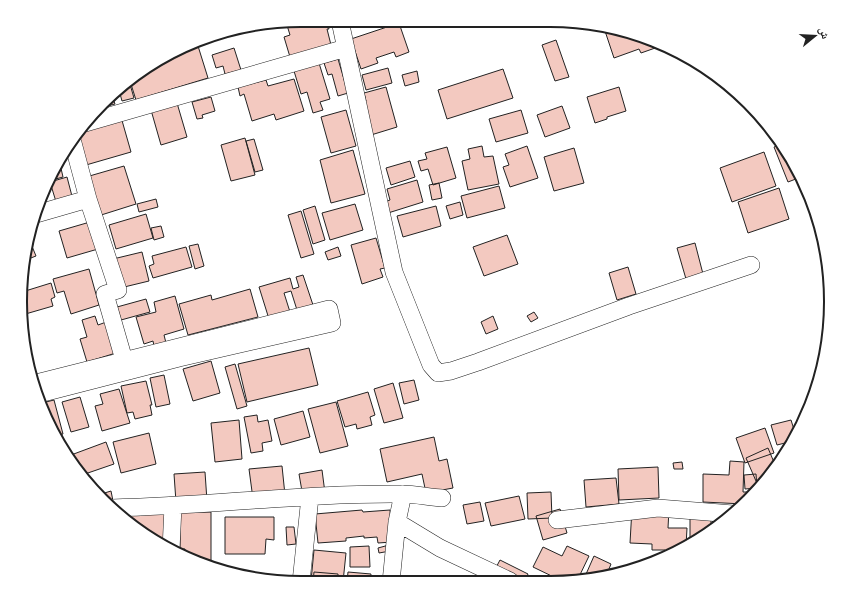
<svg xmlns="http://www.w3.org/2000/svg" width="851" height="603" font-family="'Crimson Pro','Noto Naskh Arabic',serif">
<style>
.building{fill:#f3c9c0;stroke:#222}
.lines{fill:none;stroke-linecap:round;stroke-linejoin:round}
.minor-casing{stroke:#222;stroke-width:18}
.minor{stroke:#fff;stroke-width:17}
.rim{fill:none;stroke:#222;stroke-width:2}
</style>
<rect width="100%" height="100%" fill="#fff"/>
<path class="building" d="M 302,20 L 326,20 L 329,29 L 327,29 L 331,45 L 290,57 L 284,37 L 290,35 L 286,22 Z
M 399,23 L 409,52 L 396,57 L 394,52 L 376,58 L 378,63 L 361,69 L 351,39 Z
M 603,25 L 658,45 L 658,47 L 641,53 L 639,49 L 614,58 Z
M 556,40 L 569,77 L 555,81 L 542,45 Z
M 198,46 L 208,78 L 136,100 L 130,81 L 145,67 L 185,49 Z
M 234,48 L 241,70 L 225,74 L 223,66 L 216,68 L 212,55 Z
M 338,59 L 348,93 L 338,96 L 332,74 L 328,75 L 324,63 Z
M 319,63 L 330,99 L 320,102 L 323,110 L 313,113 L 307,92 L 301,94 L 294,71 Z
M 388,68 L 392,83 L 366,90 L 362,75 Z
M 503,69 L 513,98 L 447,119 L 438,90 Z
M 417,71 L 419,82 L 405,86 L 402,75 Z
M 294,79 L 304,111 L 276,120 L 274,114 L 252,121 L 244,94 L 240,96 L 238,87 L 266,80 L 268,86 Z
M 129,81 L 134,98 L 122,101 L 119,90 Z
M 386,87 L 397,127 L 371,135 L 361,102 L 366,101 L 364,93 Z
M 619,87 L 626,111 L 607,117 L 607,119 L 595,123 L 587,97 Z
M 112,96 L 115,104 L 100,108 L 100,107 Z
M 211,97 L 215,111 L 202,115 L 203,118 L 197,119 L 192,102 Z
M 177,103 L 187,137 L 161,145 L 151,110 Z
M 562,106 L 570,128 L 545,137 L 537,115 Z
M 346,110 L 356,146 L 331,153 L 321,117 Z
M 521,110 L 528,133 L 496,142 L 489,119 Z
M 121,117 L 131,152 L 86,165 L 77,136 L 82,128 Z
M 245,138 L 255,175 L 231,181 L 221,145 Z
M 254,139 L 263,170 L 255,172 L 246,141 Z
M 781,144 L 793,161 L 801,177 L 788,182 L 774,147 Z
M 482,146 L 484,157 L 493,156 L 499,184 L 468,190 L 462,161 L 470,159 L 468,149 Z
M 527,146 L 538,178 L 510,187 L 503,167 L 509,165 L 505,154 Z
M 447,147 L 456,178 L 433,185 L 428,169 L 421,171 L 418,161 L 427,159 L 425,153 Z
M 574,148 L 584,183 L 554,191 L 544,157 Z
M 353,150 L 365,194 L 331,203 L 320,160 Z
M 764,152 L 776,186 L 732,202 L 720,168 Z
M 410,161 L 415,177 L 391,185 L 386,168 Z
M 60,164 L 63,177 L 52,180 L 51,178 Z
M 124,166 L 136,204 L 98,216 L 86,177 Z
M 67,177 L 73,200 L 57,205 L 50,182 Z
M 417,180 L 423,202 L 388,213 L 385,202 L 390,200 L 387,189 Z
M 439,183 L 442,198 L 432,200 L 429,185 Z
M 499,186 L 505,208 L 467,218 L 461,196 Z
M 779,188 L 789,219 L 748,233 L 738,202 Z
M 156,199 L 158,207 L 139,212 L 137,204 Z
M 460,202 L 463,215 L 450,219 L 446,206 Z
M 355,204 L 363,230 L 330,240 L 322,213 Z
M 315,206 L 325,240 L 313,244 L 303,210 Z
M 436,206 L 441,226 L 403,237 L 397,216 Z
M 301,211 L 314,254 L 301,258 L 288,215 Z
M 146,214 L 153,238 L 116,249 L 109,225 Z
M 90,222 L 98,249 L 67,258 L 59,231 Z
M 161,226 L 164,237 L 154,240 L 151,228 Z
M 507,235 L 518,264 L 484,276 L 473,247 Z
M 376,238 L 385,268 L 380,269 L 383,277 L 362,284 L 351,245 Z
M 29,239 L 36,256 L 23,261 Z
M 695,243 L 703,274 L 686,279 L 677,248 Z
M 198,244 L 204,266 L 195,269 L 189,246 Z
M 186,247 L 192,267 L 153,278 L 149,266 L 154,264 L 152,256 Z
M 338,247 L 341,256 L 328,260 L 325,252 Z
M 142,252 L 149,281 L 120,288 L 113,259 Z
M 628,267 L 636,294 L 617,300 L 609,273 Z
M 89,269 L 99,305 L 71,314 L 64,291 L 57,293 L 53,279 Z
M 303,275 L 313,305 L 297,310 L 291,291 L 284,293 L 290,312 L 269,319 L 259,287 L 290,278 L 293,289 L 299,287 L 296,277 Z
M 51,283 L 55,297 L 51,299 L 53,306 L 22,315 L 22,292 Z
M 250,289 L 258,317 L 188,335 L 179,304 L 211,295 L 212,300 Z
M 175,296 L 184,329 L 164,335 L 166,343 L 154,346 L 153,341 L 144,344 L 136,317 L 156,312 L 154,302 Z
M 146,299 L 150,312 L 121,320 L 117,307 Z
M 534,312 L 538,318 L 531,322 L 527,316 Z
M 95,316 L 98,325 L 109,321 L 119,352 L 87,362 L 80,339 L 87,337 L 82,320 Z
M 493,316 L 498,329 L 486,334 L 481,322 Z
M 309,348 L 318,385 L 247,402 L 238,364 Z
M 211,361 L 220,393 L 193,401 L 183,369 Z
M 235,364 L 247,406 L 237,409 L 225,367 Z
M 164,375 L 170,404 L 156,407 L 150,378 Z
M 414,380 L 419,400 L 404,404 L 399,383 Z
M 146,381 L 152,405 L 150,405 L 152,415 L 135,419 L 133,412 L 127,413 L 121,386 Z
M 393,383 L 403,418 L 384,423 L 374,389 Z
M 119,389 L 130,423 L 102,431 L 95,406 L 103,404 L 100,394 Z
M 368,392 L 375,415 L 370,417 L 372,425 L 357,429 L 356,424 L 345,427 L 337,401 Z
M 80,397 L 89,427 L 71,432 L 62,402 Z
M 54,400 L 63,434 L 56,436 L 49,426 L 42,403 Z
M 336,402 L 348,446 L 320,453 L 308,409 Z
M 303,411 L 310,437 L 281,445 L 274,419 Z
M 257,415 L 258,422 L 268,420 L 272,441 L 262,443 L 263,451 L 251,453 L 244,417 Z
M 239,420 L 242,459 L 215,462 L 211,423 Z
M 791,420 L 796,436 L 793,441 L 777,445 L 771,425 Z
M 765,428 L 774,453 L 745,463 L 736,438 Z
M 149,433 L 156,464 L 121,473 L 113,442 Z
M 434,437 L 439,461 L 447,459 L 453,488 L 426,493 L 422,474 L 387,482 L 380,449 Z
M 106,442 L 114,464 L 82,475 L 73,462 L 71,455 Z
M 768,448 L 776,467 L 759,488 L 746,458 Z
M 730,461 L 744,462 L 743,492 L 750,492 L 750,497 L 744,504 L 703,502 L 703,474 L 729,475 Z
M 682,462 L 683,469 L 674,469 L 673,463 Z
M 282,466 L 285,495 L 253,499 L 249,469 Z
M 658,467 L 659,498 L 619,500 L 618,469 Z
M 322,470 L 325,493 L 303,497 L 299,474 Z
M 205,472 L 207,501 L 176,502 L 174,474 Z
M 756,474 L 757,488 L 745,489 L 744,475 Z
M 616,478 L 619,504 L 586,507 L 584,480 Z
M 111,491 L 113,501 L 106,502 L 98,495 Z
M 551,492 L 552,518 L 528,519 L 527,493 Z
M 519,496 L 525,519 L 491,526 L 485,503 Z
M 480,502 L 484,521 L 467,524 L 463,505 Z
M 632,508 L 669,509 L 668,528 L 687,528 L 686,546 L 674,554 L 665,556 L 665,550 L 652,550 L 652,544 L 630,543 Z
M 560,509 L 567,533 L 543,540 L 536,516 Z
M 362,510 L 363,512 L 390,510 L 392,542 L 378,543 L 377,537 L 364,538 L 364,536 L 346,538 L 346,541 L 318,543 L 315,514 Z
M 165,512 L 167,538 L 163,538 L 163,545 L 131,525 L 130,515 Z
M 180,512 L 211,512 L 211,566 L 185,557 L 185,549 L 180,549 Z
M 690,514 L 711,514 L 711,529 L 690,543 Z
M 713,515 L 729,517 L 712,528 Z
M 225,517 L 274,517 L 274,540 L 266,539 L 265,554 L 225,554 Z
M 286,527 L 294,527 L 296,544 L 287,545 Z
M 389,545 L 390,551 L 379,553 L 378,548 Z
M 369,546 L 370,567 L 350,567 L 350,547 Z
M 567,546 L 589,556 L 577,581 L 562,581 L 533,567 L 543,547 L 562,556 Z
M 314,550 L 346,553 L 343,582 L 311,581 Z
M 594,556 L 611,564 L 607,574 L 583,581 Z
M 500,560 L 528,574 L 525,581 L 499,581 L 491,577 Z
M 314,572 L 338,574 L 338,582 L 313,582 Z
M 348,572 L 371,574 L 370,582 L 347,582 Z"/>
<g class="lines">
<defs>
<path id="minor" d="M 340,21 L 394,272 L 431,365 L 438,373 L 451,371 L 478,362 L 629,306 L 751,265
M 85,123 L 346,48
M 73,143 L 88,199 L 118,290 L 105,294 L 124,360
M 36,214 L 88,199
M 36,383 L 329,309 L 332,323 L 179,358 L 39,394
M 112,508 C 209,506 305,493 402,494 C 415,494 428,497 442,498
M 557,520 L 658,508 L 733,514
M 397,522 L 440,548 L 510,581
M 171,550 L 173,506
M 301,582 L 310,497
M 391,582 L 397,522 L 403,494"/>
</defs>
<use href="#minor" class="minor-casing"/>
<use href="#minor" class="minor"/>
</g>
<path d="M0 0H851V603H0ZM301 27H550A274 274 0 0 1 824 301V302A274 274 0 0 1 550 576H301A274 274 0 0 1 27 302V301A274 274 0 0 1 301 27Z" fill="#fff" fill-rule="evenodd"/>
<path class="rim" d="M301 27H550A274 274 0 0 1 824 301V302A274 274 0 0 1 550 576H301A274 274 0 0 1 27 302V301A274 274 0 0 1 301 27Z"/>
<g transform="translate(815 36) rotate(72)" stroke="#ffffff" stroke-width="3" paint-order="stroke">
<path d="M0-3L7 15L0 10L-7 15Z" fill="#222222"/>
<text y="-6" font-size="11" font-weight="bold" text-anchor="middle" fill="#222222">ش</text>
</g>
</svg>
